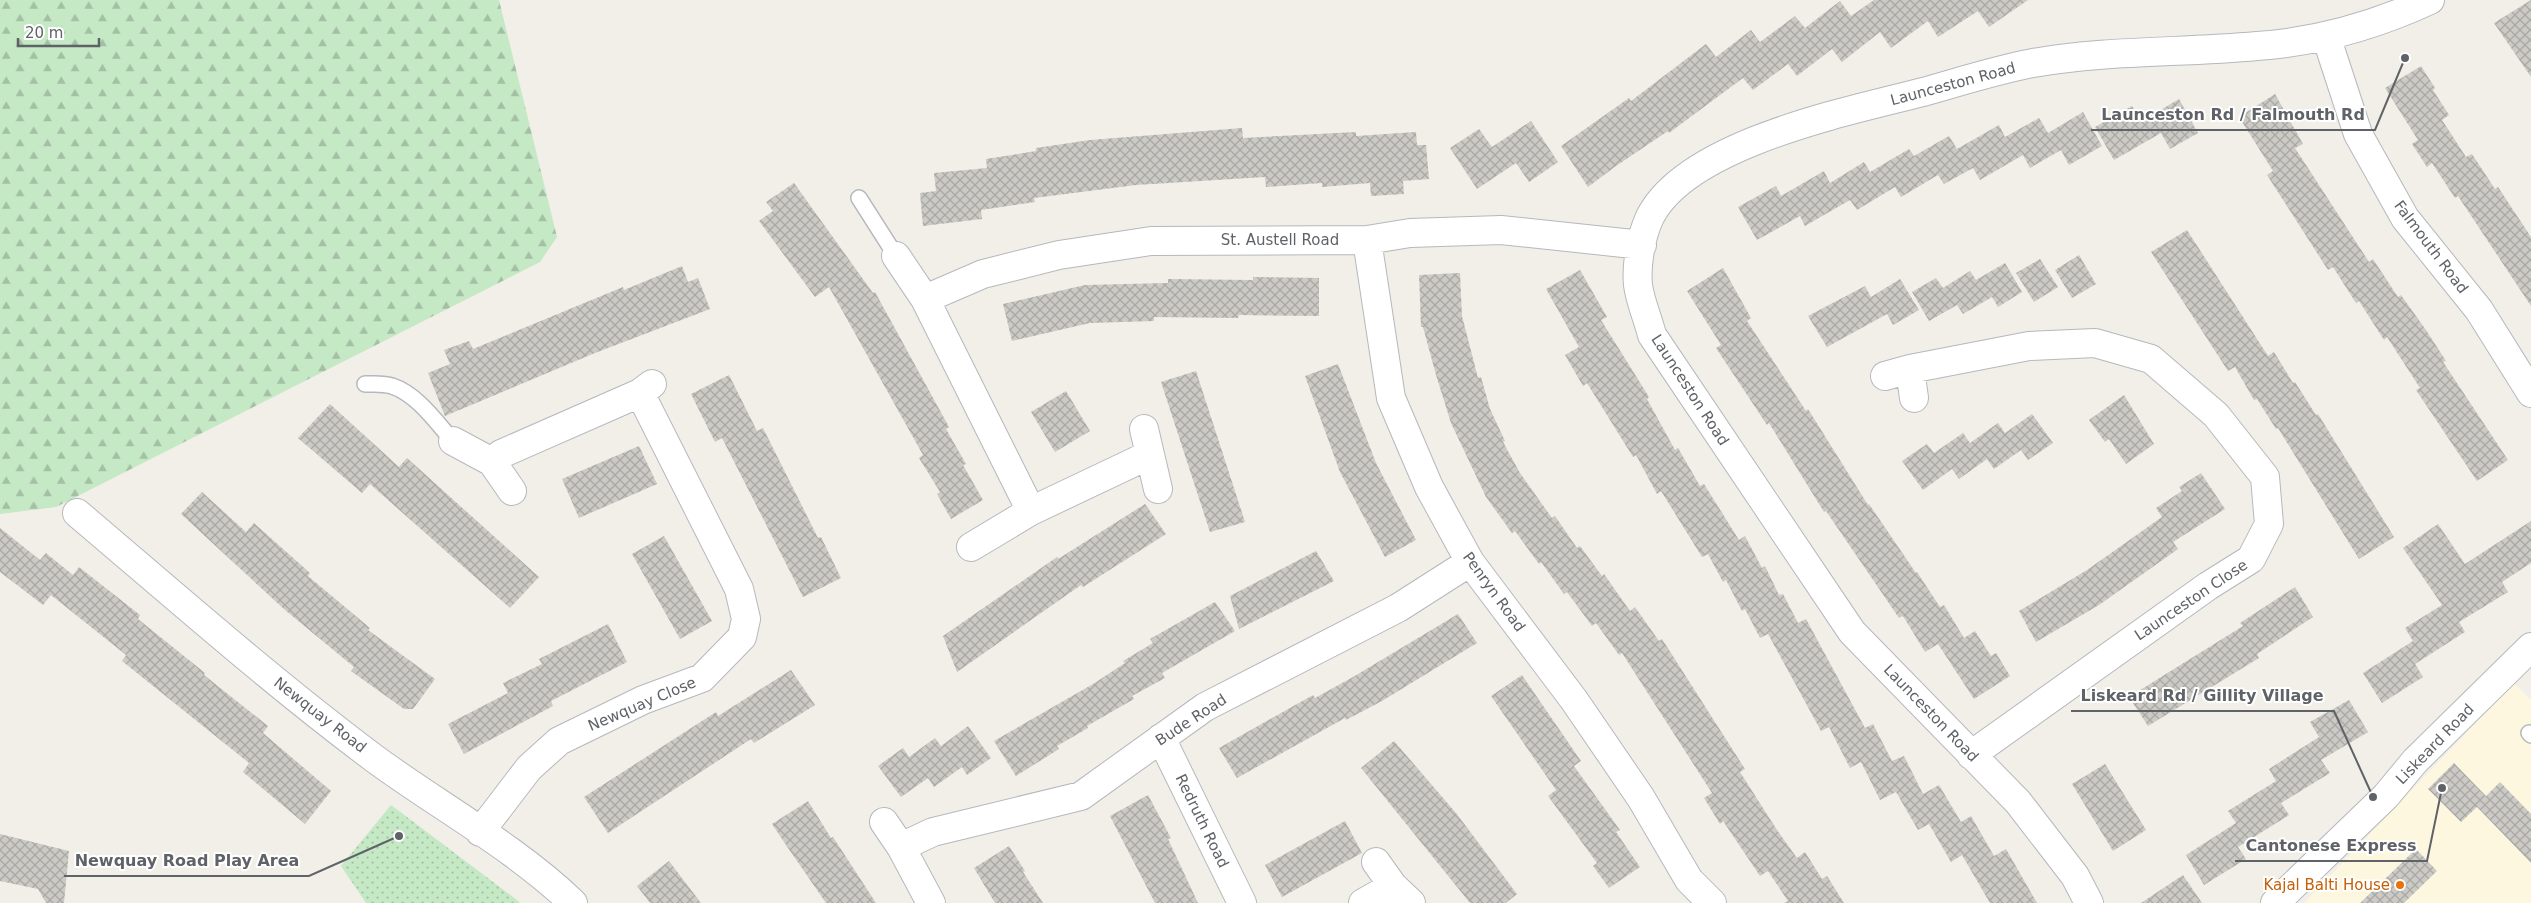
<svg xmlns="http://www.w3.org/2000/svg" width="2531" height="903" font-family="'DejaVu Sans',sans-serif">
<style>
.commercial{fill:#fef7e0}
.grass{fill:url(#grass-dots)}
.forest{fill:url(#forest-firs)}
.building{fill:url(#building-cross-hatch)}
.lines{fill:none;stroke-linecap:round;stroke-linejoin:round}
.service-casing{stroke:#b5b8bc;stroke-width:18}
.minor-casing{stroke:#b5b8bc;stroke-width:30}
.service{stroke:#fff;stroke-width:15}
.minor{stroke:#fff;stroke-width:28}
.food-dot{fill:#e8710a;stroke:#fff;stroke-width:2}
.labels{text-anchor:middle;stroke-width:4;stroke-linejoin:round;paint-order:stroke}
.street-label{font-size:15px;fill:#5f6368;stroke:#fff}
.food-label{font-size:15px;fill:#c56008;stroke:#fff;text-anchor:end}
.leader{fill:none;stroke:#5f6368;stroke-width:2}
.callout-dot{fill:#5f6368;stroke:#fff;stroke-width:2}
.callout-label{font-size:16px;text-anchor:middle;font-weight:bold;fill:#5f6368;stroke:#fff;stroke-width:4;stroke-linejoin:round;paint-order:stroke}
</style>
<defs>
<pattern id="grass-dots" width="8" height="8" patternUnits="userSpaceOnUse" patternTransform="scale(1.25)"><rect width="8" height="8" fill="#c5e8c5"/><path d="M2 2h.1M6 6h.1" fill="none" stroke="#a3c0a4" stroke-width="1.8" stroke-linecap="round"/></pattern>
<pattern id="forest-firs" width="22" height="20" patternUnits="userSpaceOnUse" patternTransform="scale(1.25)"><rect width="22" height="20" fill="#c5e8c5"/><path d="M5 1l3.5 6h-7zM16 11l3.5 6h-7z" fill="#a3c0a4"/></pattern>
<pattern id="building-cross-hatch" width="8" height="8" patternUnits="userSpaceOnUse" patternTransform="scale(1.25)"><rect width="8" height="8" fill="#cccac5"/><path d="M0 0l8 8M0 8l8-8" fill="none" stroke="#a9a8a4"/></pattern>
</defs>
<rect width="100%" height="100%" fill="#f1efe8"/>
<path class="commercial" d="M 2514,683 L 2531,700 L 2531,903 L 2304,903 Z"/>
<path class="grass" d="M 391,805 L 517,900 L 520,903 L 366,903 L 341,866 Z"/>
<path class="forest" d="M 0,0 L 499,0 L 557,237 L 540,262 L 56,507 L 0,514 Z"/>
<path class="building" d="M 1874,0 L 2028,0 L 1989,27 L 1978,11 L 1938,37 L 1928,21 L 1891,48 L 1880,32 L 1842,62 L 1832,49 L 1797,76 L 1788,64 L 1753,90 L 1743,78 L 1669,133 L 1668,131 L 1616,166 L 1588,187 L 1561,146 L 1629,98 L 1631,101 L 1706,44 L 1716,57 L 1751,30 L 1760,42 L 1795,16 L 1805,28 L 1840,1 L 1851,16 Z
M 2531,0 L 2531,77 L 2494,23 Z
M 2421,66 L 2435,88 L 2433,90 L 2449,115 L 2442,120 L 2466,157 L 2472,154 L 2495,189 L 2498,187 L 2531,237 L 2531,306 L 2458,196 L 2455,198 L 2432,163 L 2427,167 L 2412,144 L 2418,140 L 2385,88 Z
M 2275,94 L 2303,144 L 2295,148 L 2369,262 L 2373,259 L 2398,297 L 2401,295 L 2426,330 L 2446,361 L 2443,362 L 2508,460 L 2477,481 L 2416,390 L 2420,388 L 2387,337 L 2384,340 L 2359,301 L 2356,303 L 2333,267 L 2328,270 L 2267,175 L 2273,171 L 2239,117 Z
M 2179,99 L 2198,133 L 2170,149 L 2161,133 L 2114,160 L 2095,127 L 2132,106 L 2142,121 Z
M 2083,112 L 2102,146 L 2069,165 L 2061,150 L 2030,168 L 2023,155 L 1980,180 L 1973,168 L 1944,184 L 1938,175 L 1901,197 L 1895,187 L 1857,210 L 1850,200 L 1805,226 L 1800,216 L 1757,240 L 1738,207 L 1776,186 L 1781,196 L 1824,171 L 1830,183 L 1864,162 L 1870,172 L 1909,149 L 1914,156 L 1949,136 L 1957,149 L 1999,125 L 2005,137 L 2039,118 L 2048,133 Z
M 1531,121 L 1558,162 L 1529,182 L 1516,163 L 1477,189 L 1450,148 L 1479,129 L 1492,147 Z
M 1242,128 L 1243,138 L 1356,132 L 1356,136 L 1416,132 L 1417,145 L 1426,145 L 1429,179 L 1403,181 L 1404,194 L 1371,196 L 1370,183 L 1322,187 L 1322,183 L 1266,187 L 1265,177 L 1136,185 L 1034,198 L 1035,202 L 981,210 L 982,219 L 923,226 L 920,193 L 936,191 L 934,173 L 987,168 L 986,159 L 1036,151 L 1036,148 L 1090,140 Z
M 794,183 L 873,293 L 875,292 L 949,427 L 946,429 L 966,464 L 963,465 L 983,500 L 951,519 L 937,494 L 940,492 L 919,458 L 923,455 L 829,287 L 815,297 L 759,221 L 773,211 L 766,202 Z
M 2187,230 L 2268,356 L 2274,352 L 2293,383 L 2295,382 L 2316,415 L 2318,414 L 2394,537 L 2359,559 L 2278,428 L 2276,429 L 2257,399 L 2254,400 L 2235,367 L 2228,371 L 2151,252 Z
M 2079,255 L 2096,284 L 2072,298 L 2055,270 Z
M 2040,259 L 2058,287 L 2034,302 L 2016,273 Z
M 2005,263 L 2022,292 L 1998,307 L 1992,297 L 1963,314 L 1957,305 L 1929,321 L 1912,292 L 1936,278 L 1943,288 L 1970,271 L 1976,280 Z
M 682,266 L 688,282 L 698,278 L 710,309 L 595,353 L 445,416 L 428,373 L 450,364 L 444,350 L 469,341 L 473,349 L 594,299 L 623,287 L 624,290 Z
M 1723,268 L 1751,318 L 1747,321 L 1806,411 L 1808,409 L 1868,505 L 1869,504 L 1916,573 L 1917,572 L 1940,607 L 1944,605 L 1964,638 L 1975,631 L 1991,656 L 1996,653 L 2010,676 L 1974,699 L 1938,644 L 1925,652 L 1903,616 L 1899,618 L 1826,511 L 1824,512 L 1769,423 L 1767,425 L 1716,348 L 1721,345 L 1687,291 Z
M 1580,270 L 1607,317 L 1601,320 L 1649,397 L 1647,399 L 1675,450 L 1678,448 L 1700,486 L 1704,484 L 1739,540 L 1745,536 L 1762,568 L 1765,566 L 1779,595 L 1783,594 L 1798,623 L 1806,619 L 1865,728 L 1873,724 L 1892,761 L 1904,756 L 1923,794 L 1939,785 L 1961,822 L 1971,816 L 1994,856 L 2006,849 L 2037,903 L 1990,903 L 1962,855 L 1951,862 L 1929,824 L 1918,830 L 1896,792 L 1880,800 L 1861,762 L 1850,768 L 1829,727 L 1821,731 L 1768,634 L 1760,638 L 1745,609 L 1742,611 L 1726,580 L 1723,582 L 1708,554 L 1702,557 L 1661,491 L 1657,494 L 1636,455 L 1633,457 L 1587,383 L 1583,386 L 1565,355 L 1579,347 L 1546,289 Z
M 1460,273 L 1462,316 L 1478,378 L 1481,377 L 1490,409 L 1505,441 L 1503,442 L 1520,473 L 1552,518 L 1555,516 L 1577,548 L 1580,546 L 1602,576 L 1604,574 L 1630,611 L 1635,607 L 1659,641 L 1662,639 L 1745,769 L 1740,772 L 1777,830 L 1797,858 L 1805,852 L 1822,879 L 1827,876 L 1844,903 L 1784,903 L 1788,901 L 1768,871 L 1760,876 L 1723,821 L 1720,824 L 1704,798 L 1712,793 L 1622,653 L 1619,655 L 1596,623 L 1592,626 L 1567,592 L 1564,594 L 1541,562 L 1539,564 L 1515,531 L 1512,533 L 1486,497 L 1451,423 L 1436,375 L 1423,327 L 1421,327 L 1419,275 Z
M 1253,277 L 1319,278 L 1319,316 L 1239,315 L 1238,318 L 1154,317 L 1154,321 L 1090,323 L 1012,341 L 1003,304 L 1085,285 L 1168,283 L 1168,279 L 1253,280 Z
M 1900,279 L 1919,310 L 1893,325 L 1887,314 L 1827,347 L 1808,316 L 1865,286 L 1871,297 Z
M 1338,364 L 1376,463 L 1416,540 L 1385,557 L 1340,472 L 1305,376 Z
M 1196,371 L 1245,522 L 1210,532 L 1161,382 Z
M 729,375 L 757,431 L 763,428 L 818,538 L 821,537 L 841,578 L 803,597 L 722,438 L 715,442 L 691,394 Z
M 1066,391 L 1090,431 L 1055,452 L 1031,412 Z
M 2124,395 L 2154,444 L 2126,464 L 2109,439 L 2105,442 L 2089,420 Z
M 330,404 L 399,467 L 407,458 L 539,577 L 510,608 L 370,484 L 362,493 L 298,438 Z
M 2032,414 L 2053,443 L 2028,460 L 2021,450 L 1994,469 L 1987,459 L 1959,479 L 1952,469 L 1923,490 L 1902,461 L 1927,444 L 1934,453 L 1963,433 L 1970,443 L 1998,423 L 2005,433 Z
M 639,446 L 657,484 L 579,518 L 562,479 Z
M 2201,473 L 2225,509 L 2173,542 L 2178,549 L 2099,605 L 2036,642 L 2019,611 L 2087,570 L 2162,517 L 2156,508 L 2182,491 L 2179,487 Z
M 202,492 L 246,532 L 254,523 L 310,573 L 308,576 L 370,628 L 368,630 L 435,679 L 413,709 L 404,709 L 351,671 L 354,667 L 285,610 L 181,514 Z
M 1145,504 L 1166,534 L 1083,587 L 1081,585 L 957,672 L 943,636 L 1057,557 L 1058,559 Z
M 2531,521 L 2531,563 L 2502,582 L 2508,592 L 2459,622 L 2465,632 L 2415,664 L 2423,677 L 2382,703 L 2363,673 L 2413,641 L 2405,628 L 2442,605 L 2403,548 L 2438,524 L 2465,564 Z
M 0,528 L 40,560 L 46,553 L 73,575 L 79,567 L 140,615 L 138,619 L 205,673 L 204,675 L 268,726 L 263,733 L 331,791 L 305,824 L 243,772 L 249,763 L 122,661 L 126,655 L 51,595 L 43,605 L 0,572 Z
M 664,536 L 712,621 L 680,639 L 632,554 Z
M 1316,551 L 1334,581 L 1239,629 L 1230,596 Z
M 2295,587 L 2313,617 L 2257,654 L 2259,658 L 2148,726 L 2129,697 L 2243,626 L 2240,623 Z
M 1215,602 L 1235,631 L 1162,673 L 1165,678 L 1132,696 L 1134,699 L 1087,726 L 1088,728 L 1057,746 L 1059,749 L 1016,776 L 994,741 L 1093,684 L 1125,663 L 1123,661 L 1153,643 L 1150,639 Z
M 1458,614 L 1477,643 L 1382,701 L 1346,720 L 1345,718 L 1237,778 L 1219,748 L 1313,695 L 1315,698 L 1353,677 Z
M 608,624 L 627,662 L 551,701 L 553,706 L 464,754 L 448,724 L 508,693 L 503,683 L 542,664 L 539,659 Z
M 791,670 L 815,705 L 754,743 L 751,739 L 608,833 L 584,797 L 716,712 L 718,716 Z
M 1522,675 L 1581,761 L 1574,766 L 1620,830 L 1616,832 L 1640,867 L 1609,888 L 1593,866 L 1597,863 L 1548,796 L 1556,790 L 1491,696 Z
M 2349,700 L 2368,732 L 2321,760 L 2330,773 L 2281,803 L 2289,815 L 2238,847 L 2246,859 L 2204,885 L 2186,855 L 2236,823 L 2228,811 L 2276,781 L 2269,769 L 2319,737 L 2310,722 Z
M 968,726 L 991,758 L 967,775 L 962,767 L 934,787 L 928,778 L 901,797 L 878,766 L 903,748 L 909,757 L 935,738 L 941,746 Z
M 1394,741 L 1456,813 L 1517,894 L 1506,903 L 1470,903 L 1361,768 Z
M 2454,763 L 2486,796 L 2500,782 L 2531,814 L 2531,863 L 2477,807 L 2461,822 L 2428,789 Z
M 2105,764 L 2146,830 L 2113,851 L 2072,784 Z
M 1148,795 L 1171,838 L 1168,839 L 1198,903 L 1155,903 L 1110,816 Z
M 808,801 L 831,838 L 833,837 L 876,903 L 826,903 L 788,848 L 772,824 Z
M 1345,821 L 1362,853 L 1282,897 L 1265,865 Z
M 0,834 L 69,851 L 64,903 L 46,903 L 38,889 L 0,881 Z
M 1009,846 L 1025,871 L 1023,872 L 1043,903 L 995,903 L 974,868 Z
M 2416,849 L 2437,871 L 2404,903 L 2360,903 Z
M 669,861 L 701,903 L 650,903 L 637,886 Z
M 2183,875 L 2202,903 L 2141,903 Z"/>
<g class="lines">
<defs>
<path id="service" d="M 859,198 L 896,256
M 365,384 C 373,384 384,383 392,386 C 417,394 437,423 453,441
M 2529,733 L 2531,735"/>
<path id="minor" d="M 2326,36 L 2358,134 L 2405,218 L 2479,310 L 2531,393
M 1367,240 L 1391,398 L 1429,487 L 1470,562 L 1574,700 L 1641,798 L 1689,880 L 1712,903
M 896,256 L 925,299 L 1031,511
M 925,299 L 983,274 L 1059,255 L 1151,241 L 1367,240 L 1410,233 L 1501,230 L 1642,245
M 1910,369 L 1914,398
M 1885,376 L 1910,369 L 2029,346 L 2095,343 L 2151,359 L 2216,415 L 2265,477 L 2269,524 L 2251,559 L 2208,586 L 1971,755
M 1144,429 L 1158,489
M 453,441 L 492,462 L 512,491
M 492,462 L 501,454 L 640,393 L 652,384
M 77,513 C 175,596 272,682 375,759 C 439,806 516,848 573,903
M 971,547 L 1031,511 L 1149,455
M 1161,738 L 1242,903
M 884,822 L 901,847 L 931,903
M 480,832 L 529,768 L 559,741 L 643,700 L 702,678 L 742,637 L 746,619 L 739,589 L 640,393
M 901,847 L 933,832 L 1081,796 L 1205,707 L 1398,608 L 1470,562
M 1376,862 L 1393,886 L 1411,903
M 1363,903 L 1393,886
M 2089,903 L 2075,876 L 2018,802 L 1852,632 L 1652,335 C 1648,319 1640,301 1638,285 C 1636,265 1641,237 1649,219 C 1684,144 1849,111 1923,92 C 1959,82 1996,70 2033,63 C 2107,50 2182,53 2257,46 C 2316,42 2376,25 2430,0
M 2275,903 L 2386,796 L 2415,761 L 2531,647"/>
</defs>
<use href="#service" class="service-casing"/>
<use href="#minor" class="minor-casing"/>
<use href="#service" class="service"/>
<use href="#minor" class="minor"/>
</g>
<circle class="food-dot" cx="2400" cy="885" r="5"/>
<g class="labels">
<g class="street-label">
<text transform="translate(1953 84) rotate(-15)" y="5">Launceston Road</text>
<text x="1280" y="245">St. Austell Road</text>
<text transform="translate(2431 247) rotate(53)" y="5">Falmouth Road</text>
<text transform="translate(1690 390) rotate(57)" y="5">Launceston Road</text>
<text transform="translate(1494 592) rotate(54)" y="5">Penryn Road</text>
<text transform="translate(2191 600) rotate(-34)" y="5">Launceston Close</text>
<text transform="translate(642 704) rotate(-23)" y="5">Newquay Close</text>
<text transform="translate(1931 713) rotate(46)" y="5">Launceston Road</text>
<text transform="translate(320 715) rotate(38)" y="5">Newquay Road</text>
<text transform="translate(1191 720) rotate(-33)" y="5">Bude Road</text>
<text transform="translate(2435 744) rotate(-46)" y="5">Liskeard Road</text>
<text transform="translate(1202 821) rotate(64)" y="5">Redruth Road</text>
</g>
<g class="food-label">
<text x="2390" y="890">Kajal Balti House</text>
</g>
</g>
<path class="leader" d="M2405 58L2375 130H2091M2373 797L2334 711H2071M2442 788L2427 861H2235M399 836L309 876H64"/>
<g class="callout-dot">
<circle cx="2405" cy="58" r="5"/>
<circle cx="2373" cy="797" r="5"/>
<circle cx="2442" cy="788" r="5"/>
<circle cx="399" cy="836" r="5"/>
</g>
<g class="callout-label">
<text x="2233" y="120">Launceston Rd / Falmouth Rd</text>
<text x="2202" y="701">Liskeard Rd / Gillity Village</text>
<text x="2331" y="851">Cantonese Express</text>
<text x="187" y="866">Newquay Road Play Area</text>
</g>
<path d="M18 38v8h81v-8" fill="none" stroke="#5f6368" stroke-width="2.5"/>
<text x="25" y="38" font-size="15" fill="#5f6368" stroke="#ffffff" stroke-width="4" paint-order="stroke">20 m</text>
</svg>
